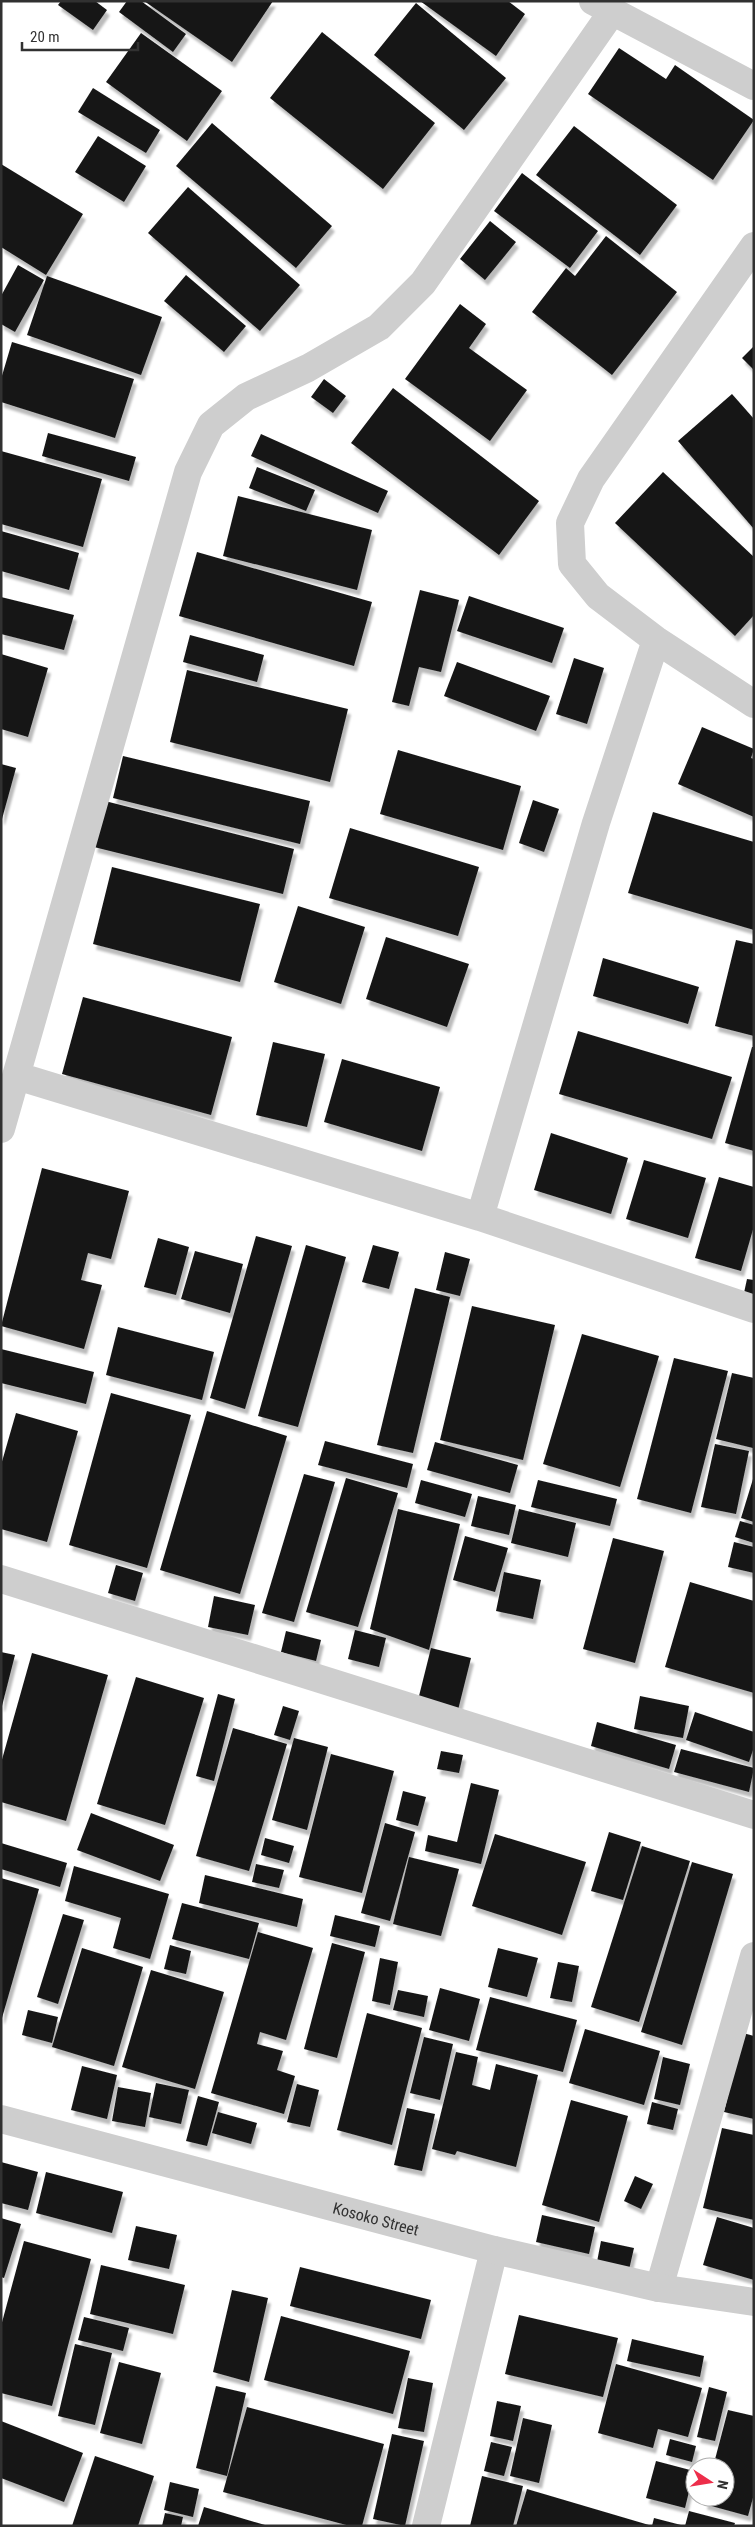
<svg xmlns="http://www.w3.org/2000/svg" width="755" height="2527" font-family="'Roboto Condensed',sans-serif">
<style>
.building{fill:#181818;filter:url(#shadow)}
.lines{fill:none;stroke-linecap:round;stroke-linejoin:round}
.minor{stroke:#cecece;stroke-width:28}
.tertiary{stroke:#cecece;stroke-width:28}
.labels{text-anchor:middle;stroke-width:5;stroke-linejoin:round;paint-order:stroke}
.street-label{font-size:16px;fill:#313131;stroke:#fff}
</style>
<defs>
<filter id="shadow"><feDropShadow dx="3" dy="5.5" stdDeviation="1" flood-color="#0004"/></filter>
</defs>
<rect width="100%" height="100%" fill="#fff"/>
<path class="building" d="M 61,1 L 95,1 L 107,10 L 93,30 L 58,5 Z
M 127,1 L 141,1 L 186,34 L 173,52 L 119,12 Z
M 144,1 L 273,1 L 232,62 Z
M 420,1 L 508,1 L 525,14 L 496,56 Z
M 416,3 L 506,78 L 464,130 L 374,55 Z
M 322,32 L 435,123 L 383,189 L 270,98 Z
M 141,33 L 222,91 L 187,141 L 106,82 Z
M 619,48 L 666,79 L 675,65 L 754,120 L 713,180 L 588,94 Z
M 93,88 L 160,130 L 146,153 L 78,112 Z
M 212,123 L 332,226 L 296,268 L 176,166 Z
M 574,126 L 677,205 L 640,255 L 536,175 Z
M 98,136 L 146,166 L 124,202 L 75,172 Z
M 1,164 L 83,214 L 46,275 L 1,247 Z
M 522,173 L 598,231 L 570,268 L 494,211 Z
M 188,187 L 300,285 L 260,331 L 148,233 Z
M 490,221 L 516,242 L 485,280 L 460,259 Z
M 606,236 L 677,292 L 612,375 L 532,312 L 566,268 L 575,276 Z
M 18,265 L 44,280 L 15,332 L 1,324 L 1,296 Z
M 186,275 L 246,326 L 224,352 L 164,301 Z
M 47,276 L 162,317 L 141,375 L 27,335 Z
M 460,304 L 486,324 L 469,348 L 527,390 L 490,441 L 405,379 Z
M 12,342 L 134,379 L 115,438 L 1,402 L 1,379 Z
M 754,346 L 754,370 L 742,358 Z
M 324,379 L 346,396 L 333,413 L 311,397 Z
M 393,388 L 539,501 L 499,555 L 351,443 Z
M 732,394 L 754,419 L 754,529 L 678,441 Z
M 48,433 L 136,457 L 129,481 L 42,456 Z
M 261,434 L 388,491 L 378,513 L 251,456 Z
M 1,451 L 102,479 L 83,547 L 1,524 Z
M 257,467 L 315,490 L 306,511 L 249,488 Z
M 663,472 L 754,557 L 754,615 L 735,636 L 615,523 Z
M 238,496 L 372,530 L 357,590 L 223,556 Z
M 1,531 L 79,553 L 69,590 L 1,571 Z
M 197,552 L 372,602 L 354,666 L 179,616 Z
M 420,590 L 459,600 L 441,672 L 419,667 L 409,706 L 392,702 Z
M 469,596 L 564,628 L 552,663 L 457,631 Z
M 1,597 L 74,615 L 64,650 L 1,634 Z
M 190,635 L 264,655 L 257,682 L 183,662 Z
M 1,654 L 48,668 L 28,737 L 1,729 Z
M 574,658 L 604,668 L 587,724 L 556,714 Z
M 457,662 L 550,696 L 536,731 L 444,696 Z
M 187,670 L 348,709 L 330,782 L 170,742 Z
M 702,727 L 754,749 L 751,758 L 754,759 L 754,817 L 678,784 Z
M 398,750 L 521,786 L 503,850 L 380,814 Z
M 123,756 L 310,801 L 300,844 L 113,798 Z
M 1,764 L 16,768 L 2,819 L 1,819 Z
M 533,800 L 559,809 L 544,852 L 519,843 Z
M 105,801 L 294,849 L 283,894 L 94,847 Z
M 653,812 L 754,842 L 754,930 L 628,893 Z
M 350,828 L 479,867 L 458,936 L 329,898 Z
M 112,867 L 260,904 L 240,982 L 93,944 Z
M 298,906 L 365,927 L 341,1004 L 274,982 Z
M 386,937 L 469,964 L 447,1027 L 366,999 Z
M 736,940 L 754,944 L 754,1036 L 715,1026 Z
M 603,958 L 699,987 L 688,1024 L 593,996 Z
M 83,997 L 232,1037 L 211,1115 L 62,1074 Z
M 578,1031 L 732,1077 L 712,1139 L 559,1094 Z
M 273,1042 L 325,1054 L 307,1127 L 256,1115 Z
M 752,1047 L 754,1047 L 754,1151 L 725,1143 Z
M 342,1059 L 440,1087 L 422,1151 L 324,1122 Z
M 551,1133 L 628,1158 L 611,1214 L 534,1190 Z
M 644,1160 L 706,1178 L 688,1238 L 626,1219 Z
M 42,1168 L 129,1191 L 111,1259 L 88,1253 L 81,1280 L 102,1285 L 84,1349 L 1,1326 Z
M 719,1177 L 754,1187 L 754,1226 L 741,1271 L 695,1258 Z
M 256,1236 L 292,1246 L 245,1409 L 210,1398 Z
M 158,1238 L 189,1247 L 176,1295 L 144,1287 Z
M 306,1245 L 346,1257 L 298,1427 L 258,1416 Z
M 373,1245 L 399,1252 L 389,1289 L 362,1282 Z
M 195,1251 L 243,1264 L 230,1313 L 181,1299 Z
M 445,1252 L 470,1259 L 460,1296 L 436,1290 Z
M 747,1279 L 754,1280 L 754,1304 L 742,1302 Z
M 415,1288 L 450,1297 L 413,1453 L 377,1445 Z
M 472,1306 L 555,1325 L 523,1460 L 440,1440 Z
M 118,1327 L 214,1352 L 202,1400 L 106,1375 Z
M 582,1334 L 659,1356 L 620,1487 L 543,1464 Z
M 1,1349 L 94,1372 L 86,1404 L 1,1383 Z
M 674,1358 L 728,1371 L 691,1513 L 637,1499 Z
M 732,1373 L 754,1378 L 753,1448 L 716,1439 Z
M 111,1393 L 191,1415 L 147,1568 L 69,1545 Z
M 207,1411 L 287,1436 L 240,1594 L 160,1570 Z
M 16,1413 L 78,1431 L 47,1542 L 1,1529 L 1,1465 Z
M 325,1441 L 413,1464 L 407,1488 L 318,1465 Z
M 435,1442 L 518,1465 L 510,1493 L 427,1470 Z
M 715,1444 L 749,1451 L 736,1514 L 701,1507 Z
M 304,1474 L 335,1482 L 294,1622 L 262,1613 Z
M 346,1478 L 398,1493 L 358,1627 L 306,1612 Z
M 753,1479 L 754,1479 L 754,1522 L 741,1518 Z
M 421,1480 L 472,1494 L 465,1517 L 415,1503 Z
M 538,1480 L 617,1499 L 610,1526 L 531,1507 Z
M 478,1496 L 516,1505 L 509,1535 L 471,1526 Z
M 398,1509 L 460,1524 L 429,1650 L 370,1629 Z
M 519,1509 L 576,1523 L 568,1557 L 511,1543 Z
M 740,1521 L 754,1525 L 754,1543 L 735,1537 Z
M 465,1536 L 508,1548 L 495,1592 L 453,1580 Z
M 613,1538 L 664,1551 L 635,1663 L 583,1649 Z
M 734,1542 L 754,1547 L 754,1573 L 728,1567 Z
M 116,1565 L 143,1573 L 135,1601 L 108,1593 Z
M 504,1572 L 541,1580 L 533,1619 L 496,1611 Z
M 690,1582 L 754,1601 L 754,1693 L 665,1667 Z
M 214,1596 L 255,1605 L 248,1635 L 208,1627 Z
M 355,1630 L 386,1638 L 379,1667 L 348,1659 Z
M 286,1631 L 321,1640 L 316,1661 L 281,1652 Z
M 431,1648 L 471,1658 L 458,1710 L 418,1700 Z
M 1,1652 L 15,1655 L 2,1706 L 1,1706 Z
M 32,1653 L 108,1675 L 66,1821 L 1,1802 L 1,1763 Z
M 136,1677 L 204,1698 L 165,1825 L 97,1804 Z
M 218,1694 L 235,1699 L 214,1781 L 196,1776 Z
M 640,1696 L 689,1706 L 683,1738 L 634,1729 Z
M 283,1706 L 299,1711 L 290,1740 L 274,1735 Z
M 695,1712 L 754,1732 L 754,1747 L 749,1762 L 686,1740 Z
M 597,1722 L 676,1745 L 669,1769 L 591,1746 Z
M 233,1728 L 287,1744 L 249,1871 L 196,1856 Z
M 294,1738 L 328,1747 L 307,1830 L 272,1820 Z
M 681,1749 L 754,1768 L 749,1792 L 674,1772 Z
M 441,1751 L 463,1755 L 459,1773 L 437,1769 Z
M 331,1754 L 394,1771 L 362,1893 L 299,1877 Z
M 471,1783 L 499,1790 L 481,1864 L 425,1851 L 428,1835 L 457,1842 Z
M 403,1791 L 426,1797 L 418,1826 L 396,1820 Z
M 91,1813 L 174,1845 L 160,1881 L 77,1850 Z
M 385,1823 L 415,1832 L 390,1921 L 361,1913 Z
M 609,1832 L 641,1842 L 623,1900 L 591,1891 Z
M 495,1834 L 586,1862 L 562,1935 L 472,1906 Z
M 265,1838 L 294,1846 L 289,1863 L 261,1855 Z
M 1,1843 L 67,1863 L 60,1887 L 1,1869 Z
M 642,1846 L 690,1861 L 639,2022 L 591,2007 Z
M 409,1857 L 459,1869 L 441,1936 L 393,1924 Z
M 692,1862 L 733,1874 L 682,2045 L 641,2032 Z
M 256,1864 L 284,1870 L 279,1888 L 252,1882 Z
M 74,1866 L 169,1894 L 150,1959 L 113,1948 L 121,1918 L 65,1901 Z
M 205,1875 L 303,1899 L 297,1927 L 199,1903 Z
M 1,1878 L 39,1889 L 2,2018 L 1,2018 Z
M 182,1903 L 259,1923 L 249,1959 L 172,1939 Z
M 63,1914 L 84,1920 L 58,2004 L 37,1997 Z
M 335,1915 L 380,1926 L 375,1947 L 330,1936 Z
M 258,1932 L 313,1948 L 286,2040 L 260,2032 L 257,2044 L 283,2051 L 277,2070 L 295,2076 L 284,2114 L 211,2093 Z
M 332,1943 L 365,1952 L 337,2058 L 304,2049 Z
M 170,1945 L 191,1951 L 186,1974 L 164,1969 Z
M 82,1948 L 143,1967 L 114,2066 L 52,2047 Z
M 498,1948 L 538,1958 L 527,1997 L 488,1987 Z
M 380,1958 L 398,1962 L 390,2005 L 372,2001 Z
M 558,1962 L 579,1966 L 572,2002 L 550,1998 Z
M 151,1970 L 224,1992 L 195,2089 L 122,2067 Z
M 440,1988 L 480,1999 L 469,2041 L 429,2030 Z
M 398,1990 L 428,1996 L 424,2017 L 393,2010 Z
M 490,1997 L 577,2020 L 563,2072 L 476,2050 Z
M 28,2010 L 58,2017 L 52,2043 L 22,2035 Z
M 367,2013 L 422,2028 L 392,2145 L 337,2130 Z
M 585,2029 L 660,2051 L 644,2105 L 569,2083 Z
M 743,2033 L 754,2036 L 754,2119 L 724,2112 Z
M 424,2037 L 453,2044 L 440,2100 L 410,2093 Z
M 456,2052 L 478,2057 L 472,2085 L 490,2090 L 496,2064 L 538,2075 L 516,2167 L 457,2151 L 455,2155 L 432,2149 Z
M 663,2057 L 690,2064 L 680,2105 L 654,2099 Z
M 82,2066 L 117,2075 L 107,2119 L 71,2110 Z
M 156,2083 L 189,2090 L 181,2124 L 149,2117 Z
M 297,2084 L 319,2090 L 310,2127 L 287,2122 Z
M 118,2087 L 151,2093 L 145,2127 L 112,2121 Z
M 198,2096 L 219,2102 L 207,2146 L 186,2141 Z
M 571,2100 L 628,2116 L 599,2222 L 542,2205 Z
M 652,2102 L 678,2109 L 673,2130 L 647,2124 Z
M 407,2108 L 435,2114 L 422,2171 L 394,2165 Z
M 218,2112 L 257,2123 L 251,2144 L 212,2133 Z
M 722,2128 L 754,2135 L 754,2220 L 703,2208 Z
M 1,2162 L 38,2172 L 28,2210 L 1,2203 Z
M 46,2172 L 123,2192 L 112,2233 L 36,2213 Z
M 635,2176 L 653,2184 L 641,2209 L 624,2201 Z
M 542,2215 L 595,2227 L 589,2254 L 536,2242 Z
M 717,2217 L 754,2228 L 754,2280 L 703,2265 Z
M 1,2218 L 21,2224 L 4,2278 L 1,2277 Z
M 136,2226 L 177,2235 L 169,2269 L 128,2260 Z
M 24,2241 L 91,2259 L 52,2406 L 1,2393 L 1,2326 Z
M 601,2241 L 634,2248 L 628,2274 L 596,2267 Z
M 101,2265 L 185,2285 L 173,2334 L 90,2314 Z
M 300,2267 L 431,2300 L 421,2339 L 290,2306 Z
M 232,2290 L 268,2298 L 249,2382 L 213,2372 Z
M 519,2315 L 618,2338 L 603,2397 L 505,2374 Z
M 281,2316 L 410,2351 L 393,2414 L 264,2380 Z
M 84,2317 L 129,2328 L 123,2351 L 78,2340 Z
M 632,2339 L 704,2356 L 700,2377 L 627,2361 Z
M 75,2344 L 112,2353 L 95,2425 L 58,2416 Z
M 119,2362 L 161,2373 L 142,2444 L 100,2433 Z
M 616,2364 L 702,2388 L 688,2437 L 658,2429 L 653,2448 L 598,2433 Z
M 408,2378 L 433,2383 L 424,2432 L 398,2428 Z
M 216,2386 L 246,2393 L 227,2476 L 196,2468 Z
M 709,2387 L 727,2392 L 715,2441 L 697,2437 Z
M 497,2401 L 521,2406 L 513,2441 L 490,2436 Z
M 247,2407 L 384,2444 L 362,2526 L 350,2526 L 223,2492 Z
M 728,2410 L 754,2416 L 754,2494 L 748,2516 L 704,2504 L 706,2497 L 725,2497 L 725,2467 L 713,2467 Z
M 523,2418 L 552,2425 L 539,2483 L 510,2476 Z
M 1,2421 L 83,2453 L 64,2502 L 1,2478 Z
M 392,2434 L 424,2441 L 405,2526 L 373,2519 Z
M 670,2439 L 696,2446 L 692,2462 L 666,2455 Z
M 491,2442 L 512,2447 L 504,2476 L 484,2471 Z
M 95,2456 L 154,2476 L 138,2526 L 72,2526 Z
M 656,2461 L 694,2471 L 685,2508 L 646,2498 Z
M 482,2476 L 523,2486 L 513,2526 L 470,2526 Z
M 170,2482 L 199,2489 L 193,2517 L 164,2510 Z
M 527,2489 L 649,2525 L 649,2526 L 516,2526 Z
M 204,2507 L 265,2525 L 265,2526 L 198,2526 Z
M 689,2511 L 735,2523 L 734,2526 L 685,2526 Z
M 165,2513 L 183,2517 L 181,2526 L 162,2526 Z
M 654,2518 L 681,2525 L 681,2526 L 652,2526 Z"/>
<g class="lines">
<path class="minor" d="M 593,1 L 754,86
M 754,246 L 591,479 L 570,523 L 572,564 L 598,596 L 656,640 L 754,704
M 17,1076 L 480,1217 L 754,1309
M 1,1129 L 188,472 L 211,425 L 246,397 L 308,368 L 379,327 L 423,283 L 612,12
M 480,1217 L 596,823 L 656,640
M 1,1579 L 754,1815
M 659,2288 L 754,1956
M 426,2526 L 494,2250"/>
<path class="tertiary" id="s1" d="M 1,2119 L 494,2250 L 659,2288 L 754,2302"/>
</g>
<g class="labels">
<g class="street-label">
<text dy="6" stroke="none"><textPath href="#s1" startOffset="388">Kosoko Street</textPath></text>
</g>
</g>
<rect width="755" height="2527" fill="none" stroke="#313131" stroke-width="5"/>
<g transform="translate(710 2482) rotate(102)"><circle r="24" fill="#ffffff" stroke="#adadad"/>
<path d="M0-4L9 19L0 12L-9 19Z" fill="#ed2e4b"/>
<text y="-8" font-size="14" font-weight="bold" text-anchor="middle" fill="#313131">N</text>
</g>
<path d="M22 42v8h116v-8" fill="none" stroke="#313131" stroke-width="2.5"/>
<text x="30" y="42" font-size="15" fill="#313131" stroke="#ffffff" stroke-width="4" paint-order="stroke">20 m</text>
</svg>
